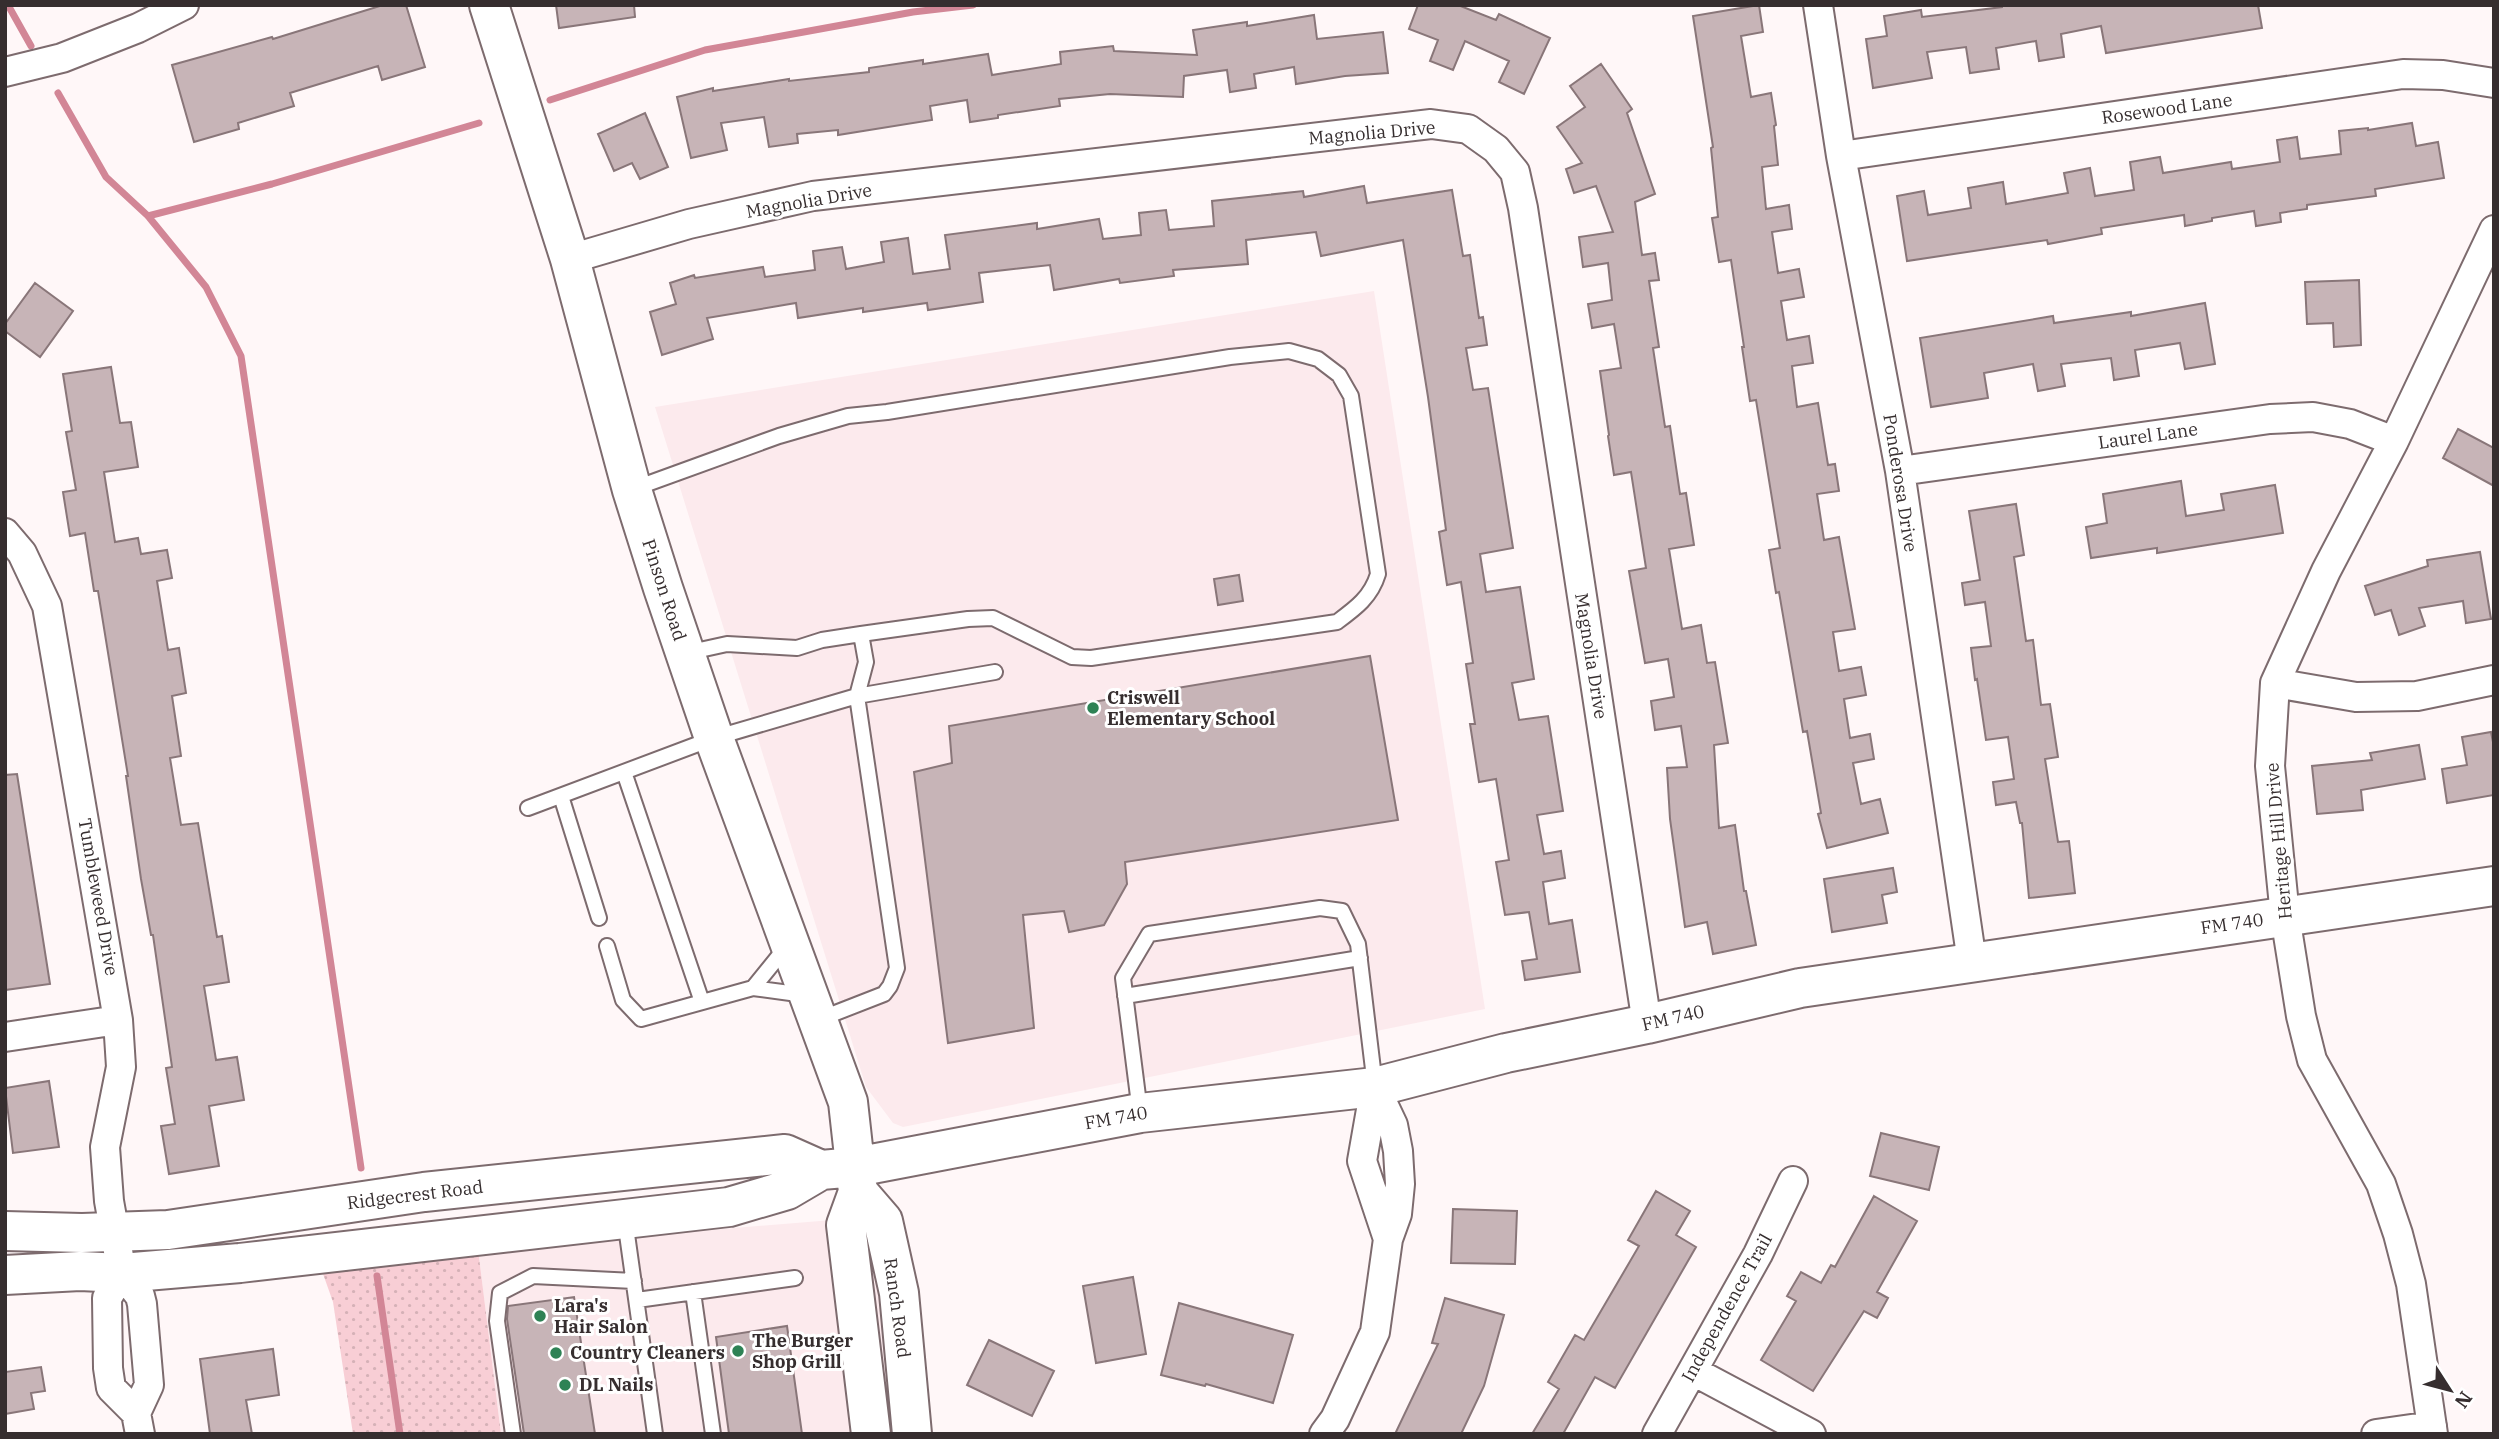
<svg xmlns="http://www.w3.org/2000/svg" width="2499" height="1439" font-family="'IBM Plex Serif',serif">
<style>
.built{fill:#fceaed}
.grass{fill:url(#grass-dots)}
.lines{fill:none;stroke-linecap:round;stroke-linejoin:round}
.stream{stroke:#d28696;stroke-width:7}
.building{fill:#c7b4b7;stroke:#897679;stroke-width:2}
.lane-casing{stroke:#7d6b6e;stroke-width:18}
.street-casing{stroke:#7d6b6e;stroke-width:32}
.secondary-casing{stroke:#7d6b6e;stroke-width:42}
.lane{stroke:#fff;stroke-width:14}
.street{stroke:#fff;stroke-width:28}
.secondary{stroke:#fff;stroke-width:38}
.poi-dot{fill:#2e8255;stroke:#fff;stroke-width:2.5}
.labels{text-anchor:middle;stroke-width:6;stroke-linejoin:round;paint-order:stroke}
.street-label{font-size:18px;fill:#362e2f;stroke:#fff}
.poi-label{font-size:18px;font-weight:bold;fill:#362e2f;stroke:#fff;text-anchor:start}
</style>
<defs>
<pattern id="grass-dots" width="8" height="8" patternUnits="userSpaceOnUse" patternTransform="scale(1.75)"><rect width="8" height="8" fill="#f8ced5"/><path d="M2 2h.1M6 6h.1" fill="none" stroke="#d5b1b7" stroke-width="1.8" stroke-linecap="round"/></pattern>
</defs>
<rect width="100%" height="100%" fill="#fff7f8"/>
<path class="built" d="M 1374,291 L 1485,1009 L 903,1127 L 893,1123 L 866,1087 L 655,407 Z
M 869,1217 L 891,1376 L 895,1434 L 501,1434 L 478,1249 Z"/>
<path class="grass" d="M 478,1249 L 501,1434 L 353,1434 L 333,1302 L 322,1271 Z"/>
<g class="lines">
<path class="stream" d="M 8,5 L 31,46
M 58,93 L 106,177 L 148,216 L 206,287 L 241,356 L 361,1168
M 550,100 L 705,50 L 913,12 L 973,5
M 148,216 L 272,184 L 479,123
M 377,1276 L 400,1434"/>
</g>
<path class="building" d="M 383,5 L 406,5 L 425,67 L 382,80 L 378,66 L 290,93 L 294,106 L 238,123 L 239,129 L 194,142 L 172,65 L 272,37 L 273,39 Z
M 556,5 L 634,5 L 635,17 L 559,28 Z
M 1418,5 L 1458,5 L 1496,20 L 1499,14 L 1550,38 L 1524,94 L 1499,82 L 1509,61 L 1465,41 L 1453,70 L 1430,61 L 1438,40 L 1409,29 Z
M 1759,5 L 1763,32 L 1741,36 L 1751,97 L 1771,93 L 1776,125 L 1774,126 L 1778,165 L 1762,167 L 1766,209 L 1789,205 L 1792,229 L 1772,232 L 1778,273 L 1799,269 L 1804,297 L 1781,301 L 1787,340 L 1809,336 L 1813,363 L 1792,366 L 1797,407 L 1818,403 L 1828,465 L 1835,464 L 1839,491 L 1817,494 L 1824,540 L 1839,537 L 1855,629 L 1833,632 L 1839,671 L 1861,667 L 1866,695 L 1844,699 L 1850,738 L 1870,734 L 1874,759 L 1853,763 L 1861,804 L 1880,799 L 1888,833 L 1827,848 L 1818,814 L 1821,813 L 1807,731 L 1803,732 L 1779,592 L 1776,593 L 1769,550 L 1780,548 L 1756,400 L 1750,401 L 1742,347 L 1744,347 L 1731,260 L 1719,262 L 1712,218 L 1718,217 L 1711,148 L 1713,147 L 1693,16 Z
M 2002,5 L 2258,5 L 2262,28 L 2106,53 L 2101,26 L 2061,34 L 2064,57 L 2039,61 L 2036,41 L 1996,48 L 1999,69 L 1970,73 L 1966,47 L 1927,52 L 1932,78 L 1873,88 L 1866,39 L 1887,36 L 1884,16 L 1921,10 L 1922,17 L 2002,7 Z
M 1314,15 L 1317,39 L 1383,32 L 1388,73 L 1345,76 L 1296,84 L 1294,67 L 1254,74 L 1256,88 L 1230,92 L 1227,70 L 1184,76 L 1183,97 L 1110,94 L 1059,99 L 1060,106 L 998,115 L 998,118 L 970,122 L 967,100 L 930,106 L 932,120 L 838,135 L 838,130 L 797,134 L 798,143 L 769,147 L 764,117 L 721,123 L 727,150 L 691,158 L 677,97 L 713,88 L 713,91 L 789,79 L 789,81 L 869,72 L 869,68 L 923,60 L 923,64 L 988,54 L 992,75 L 1061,64 L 1060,52 L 1113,46 L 1114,51 L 1197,55 L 1193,30 L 1247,22 L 1247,26 Z
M 1601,64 L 1632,109 L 1627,113 L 1655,194 L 1635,202 L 1642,255 L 1655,253 L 1659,280 L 1649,281 L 1659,347 L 1653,348 L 1665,427 L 1670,426 L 1680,494 L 1686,493 L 1694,545 L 1669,549 L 1682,629 L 1701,625 L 1707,663 L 1715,662 L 1728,743 L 1714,745 L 1719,828 L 1735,825 L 1744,891 L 1746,891 L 1756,945 L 1713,954 L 1707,922 L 1685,927 L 1670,819 L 1667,768 L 1687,767 L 1681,726 L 1655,730 L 1651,701 L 1674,697 L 1668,659 L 1645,663 L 1629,571 L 1646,568 L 1631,472 L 1614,475 L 1608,436 L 1609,435 L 1600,371 L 1621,368 L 1614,324 L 1592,328 L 1588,304 L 1612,300 L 1608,263 L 1583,267 L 1579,237 L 1613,232 L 1596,186 L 1574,193 L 1566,169 L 1582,163 L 1557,127 L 1585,107 L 1570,86 Z
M 645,113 L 668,167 L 640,179 L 632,163 L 614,171 L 598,134 Z
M 2412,123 L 2416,146 L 2438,142 L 2444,178 L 2375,189 L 2376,196 L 2307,205 L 2307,209 L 2280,213 L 2281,222 L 2256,226 L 2254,211 L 2212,218 L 2212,221 L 2185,226 L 2184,215 L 2101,228 L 2102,234 L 2048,244 L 2047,240 L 1907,261 L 1897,196 L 1924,191 L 1928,215 L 1971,208 L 1968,188 L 2003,182 L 2006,204 L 2068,193 L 2064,173 L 2090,168 L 2095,196 L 2134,190 L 2130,162 L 2160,157 L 2163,173 L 2231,162 L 2232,169 L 2280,162 L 2277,140 L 2297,137 L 2300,159 L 2341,154 L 2339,131 L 2368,128 L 2368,130 Z
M 1364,186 L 1367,203 L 1452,190 L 1463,256 L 1470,255 L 1479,318 L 1483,317 L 1487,345 L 1466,348 L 1473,390 L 1488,388 L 1513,548 L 1480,554 L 1486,592 L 1520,587 L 1534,679 L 1512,683 L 1519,720 L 1548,716 L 1563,811 L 1537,815 L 1544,854 L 1561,851 L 1565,878 L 1543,882 L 1549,924 L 1572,920 L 1580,972 L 1525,980 L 1522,961 L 1537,959 L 1529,912 L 1505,915 L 1496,862 L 1509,860 L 1496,779 L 1479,782 L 1470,724 L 1475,724 L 1466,664 L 1473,663 L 1461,582 L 1447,585 L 1439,532 L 1446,530 L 1428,397 L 1403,240 L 1321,256 L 1316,232 L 1246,240 L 1248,264 L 1173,270 L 1174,276 L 1120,283 L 1119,279 L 1054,290 L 1050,265 L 979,273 L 983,302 L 928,310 L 927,303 L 863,312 L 863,308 L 798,318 L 796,303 L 707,318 L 713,339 L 662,355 L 650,312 L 676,304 L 670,283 L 694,275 L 695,278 L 763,267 L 765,277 L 815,270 L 813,251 L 842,247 L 846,269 L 884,262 L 881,242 L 908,238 L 913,274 L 950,269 L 945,235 L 1037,223 L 1037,229 L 1099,219 L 1103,239 L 1141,235 L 1139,213 L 1166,210 L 1169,230 L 1214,226 L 1212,201 L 1303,191 L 1304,197 Z
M 2359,280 L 2361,345 L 2334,347 L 2333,323 L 2307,324 L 2305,282 Z
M 35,283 L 73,311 L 40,357 L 5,331 L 5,324 Z
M 2205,303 L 2215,364 L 2185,369 L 2180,343 L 2135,350 L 2139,376 L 2114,380 L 2111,358 L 2061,364 L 2065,386 L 2038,391 L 2033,364 L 1984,373 L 1988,398 L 1931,407 L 1920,338 L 2053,316 L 2054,323 L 2131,312 L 2131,316 Z
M 111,367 L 120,423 L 131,422 L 138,467 L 104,472 L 115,542 L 138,538 L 141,554 L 167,550 L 172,578 L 157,581 L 168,650 L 179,648 L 186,693 L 172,696 L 181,756 L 170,758 L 181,825 L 198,823 L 217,937 L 222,936 L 229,982 L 204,986 L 216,1060 L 237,1057 L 244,1100 L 209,1106 L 219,1166 L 169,1174 L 161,1126 L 175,1124 L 166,1068 L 172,1067 L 153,935 L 151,935 L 141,879 L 126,776 L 128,776 L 98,591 L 94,591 L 85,533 L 70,536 L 63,492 L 76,490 L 66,432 L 72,431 L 63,374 Z
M 2458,429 L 2494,448 L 2494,486 L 2443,458 Z
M 2181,481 L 2186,516 L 2224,510 L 2221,494 L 2275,485 L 2283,533 L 2157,553 L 2157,548 L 2091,558 L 2086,527 L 2107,523 L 2103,494 Z
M 2016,504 L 2024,555 L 2014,557 L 2026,641 L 2033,640 L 2041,705 L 2050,704 L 2058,757 L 2045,759 L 2058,842 L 2069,841 L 2075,893 L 2029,898 L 2022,823 L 2020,823 L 2016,802 L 1996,805 L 1993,782 L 2014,779 L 2008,737 L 1986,740 L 1977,679 L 1975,680 L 1971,648 L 1991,646 L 1985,602 L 1965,605 L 1962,583 L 1980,580 L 1969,511 Z
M 2480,552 L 2491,619 L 2466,623 L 2463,601 L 2419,608 L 2425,626 L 2399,635 L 2391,610 L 2375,615 L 2365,586 L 2428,566 L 2427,560 Z
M 1239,575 L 1243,601 L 1218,605 L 1214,579 Z
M 1370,656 L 1398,820 L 1125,862 L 1127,884 L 1104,925 L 1069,932 L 1064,911 L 1023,915 L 1034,1028 L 948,1043 L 914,772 L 952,763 L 949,726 Z
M 2491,732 L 2494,747 L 2494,795 L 2447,803 L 2442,769 L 2467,765 L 2462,737 Z
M 2419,745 L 2425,779 L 2361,790 L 2363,810 L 2317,814 L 2312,766 L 2372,760 L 2370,753 Z
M 17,774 L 50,984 L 5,990 L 5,775 Z
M 1893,868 L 1897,892 L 1882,895 L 1887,923 L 1832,932 L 1824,879 Z
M 49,1081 L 59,1147 L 13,1153 L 5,1088 Z
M 1881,1133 L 1939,1147 L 1929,1190 L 1870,1176 Z
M 1656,1191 L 1690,1211 L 1676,1235 L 1696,1247 L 1615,1388 L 1595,1377 L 1563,1434 L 1532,1434 L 1559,1389 L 1548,1382 L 1575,1335 L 1584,1340 L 1639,1246 L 1628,1240 Z
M 1874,1196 L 1917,1221 L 1877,1292 L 1888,1298 L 1877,1318 L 1864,1311 L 1813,1391 L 1761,1360 L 1796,1301 L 1787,1296 L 1801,1272 L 1821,1283 L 1831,1265 L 1835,1267 Z
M 1453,1209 L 1517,1211 L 1515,1264 L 1451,1263 Z
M 1133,1277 L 1146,1354 L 1096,1363 L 1083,1286 Z
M 574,1297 L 595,1434 L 524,1434 L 507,1319 L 508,1306 Z
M 1445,1298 L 1504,1315 L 1484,1386 L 1461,1434 L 1395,1434 L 1438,1344 L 1432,1343 Z
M 1179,1303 L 1293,1335 L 1273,1403 L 1206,1384 L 1205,1386 L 1161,1375 Z
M 787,1326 L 802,1434 L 729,1434 L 716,1337 Z
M 989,1340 L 1054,1371 L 1032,1416 L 967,1385 Z
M 273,1349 L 279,1395 L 246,1400 L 252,1434 L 210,1434 L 200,1359 Z
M 41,1367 L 45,1391 L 31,1393 L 34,1409 L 5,1414 L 5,1372 Z"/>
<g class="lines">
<defs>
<path id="lane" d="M 633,489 L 779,436 L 848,416 L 887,412 L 1230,357 L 1289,351 L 1318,359 L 1339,375 L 1351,396 L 1378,574 C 1371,597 1356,608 1337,622 L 1091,658 L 1072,657 L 993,618 L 968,619 L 861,634 L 866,662 L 857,696 L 897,968 L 890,986 L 884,994 L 820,1019
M 686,653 L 727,644 L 797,648 L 822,640 L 861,634
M 624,772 L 702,1002
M 561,796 L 599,918
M 528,808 L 714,738 L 857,696 L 995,672
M 607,946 L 623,1000 L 641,1019 L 753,988 L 805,995
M 753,988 L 787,946
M 1125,996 L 1360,958
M 1140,1112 L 1123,978 L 1149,934 L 1320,908 L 1342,911 L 1358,944 L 1375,1086
M 625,1220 L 655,1434
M 693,1292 L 713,1434
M 637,1300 L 795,1278
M 513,1434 L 497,1321 L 500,1293 L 533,1276 L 634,1281"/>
<path id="street" d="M 1818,5 L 1841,156 L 1900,471 L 1972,962
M 5,72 L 62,58 L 138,28 L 184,5
M 1841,156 L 2403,74 L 2443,75 L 2494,83
M 570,259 L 689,224 L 813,196 L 1431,124 L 1468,129 L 1496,149 L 1515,172 L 1523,208 L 1647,1024
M 1900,471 L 2270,419 L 2313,417 L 2350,424 L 2394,441
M 5,533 L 22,553 L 47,606 L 118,1020 L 121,1067 L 105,1147 L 109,1201 L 122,1273 L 140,1296 L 142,1304 L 149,1385 L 136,1413
M 2275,683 L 2356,697 L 2417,696 L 2494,680
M 5,1037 L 118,1020
M 1375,1087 L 1362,1161 L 1388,1239
M 122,1273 L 107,1298 L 108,1368 L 111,1388 L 136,1413 L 140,1434
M 1693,1371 L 1811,1434
M 1324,1434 L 1335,1419 L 1375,1332 L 1388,1239 L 1397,1214 L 1400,1184 L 1398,1151 L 1393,1125 L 1375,1087
M 1657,1434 L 1758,1254 L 1793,1181
M 2376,1434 L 2432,1426
M 2433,1434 L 2411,1284 L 2398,1234 L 2381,1184 L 2312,1060 L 2301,1016 L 2285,916 L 2270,766 L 2275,683 L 2326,571 L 2394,441 L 2494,230"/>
<path id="secondary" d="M 489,5 L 570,259 L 632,490 L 663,588 L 714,738 L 848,1102 L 858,1192 L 846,1225 L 871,1434
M 858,1192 L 883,1221 L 899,1293 L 912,1434
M 5,1231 L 82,1233 L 168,1230 L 424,1192 L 785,1154 L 821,1170
M 5,1275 L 80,1271 L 122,1273 L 240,1263 L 729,1207 L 787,1190 L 821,1170 L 856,1167 L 1140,1113 L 1375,1087 L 1506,1053 L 1647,1024 L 1800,988 L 2494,886"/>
</defs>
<use href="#lane" class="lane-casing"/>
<use href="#street" class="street-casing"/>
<use href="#secondary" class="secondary-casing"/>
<use href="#lane" class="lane"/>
<use href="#street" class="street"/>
<use href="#secondary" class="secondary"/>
</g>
<g class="poi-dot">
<circle cx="1093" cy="708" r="7"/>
<circle cx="540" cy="1316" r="7"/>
<circle cx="738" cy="1351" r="7"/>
<circle cx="556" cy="1353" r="7"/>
<circle cx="565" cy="1385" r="7"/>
</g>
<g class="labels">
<g class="street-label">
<text transform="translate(2167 109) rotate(-8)" y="6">Rosewood Lane</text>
<text transform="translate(1372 133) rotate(-5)" y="6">Magnolia Drive</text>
<text transform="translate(809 201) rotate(-10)" y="6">Magnolia Drive</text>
<text transform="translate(2148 436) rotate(-8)" y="6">Laurel Lane</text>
<text transform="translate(1900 483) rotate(81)" y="6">Ponderosa Drive</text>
<text transform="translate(664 590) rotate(72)" y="6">Pinson Road</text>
<text transform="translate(1591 656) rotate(81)" y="6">Magnolia Drive</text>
<text transform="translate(2279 841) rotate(-95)" y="6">Heritage Hill Drive</text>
<text transform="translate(98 897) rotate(80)" y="6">Tumbleweed Drive</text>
<text transform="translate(2232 924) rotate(-8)" y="6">FM 740</text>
<text transform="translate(1673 1018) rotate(-13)" y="6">FM 740</text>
<text transform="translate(1116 1118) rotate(-10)" y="6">FM 740</text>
<text transform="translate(415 1195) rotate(-7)" y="6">Ridgecrest Road</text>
<text transform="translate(897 1308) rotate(82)" y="6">Ranch Road</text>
<text transform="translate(1727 1308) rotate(-61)" y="6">Independence Trail</text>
</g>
<g class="poi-label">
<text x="1107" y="704">Criswell<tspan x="1107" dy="21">Elementary School</tspan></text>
<text x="554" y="1312">Lara's<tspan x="554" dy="21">Hair Salon</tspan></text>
<text x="752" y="1347">The Burger<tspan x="752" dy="21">Shop Grill</tspan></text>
<text x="570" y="1359">Country Cleaners</text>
<text x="579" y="1391">DL Nails</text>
</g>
</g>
<rect width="2499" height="1439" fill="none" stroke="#362e2f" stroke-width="14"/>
<g transform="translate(2450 1390) rotate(126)" stroke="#ffffff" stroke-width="5" paint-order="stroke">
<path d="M0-5L12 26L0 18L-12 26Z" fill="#362e2f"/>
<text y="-10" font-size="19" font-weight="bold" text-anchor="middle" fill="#362e2f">N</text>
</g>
</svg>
